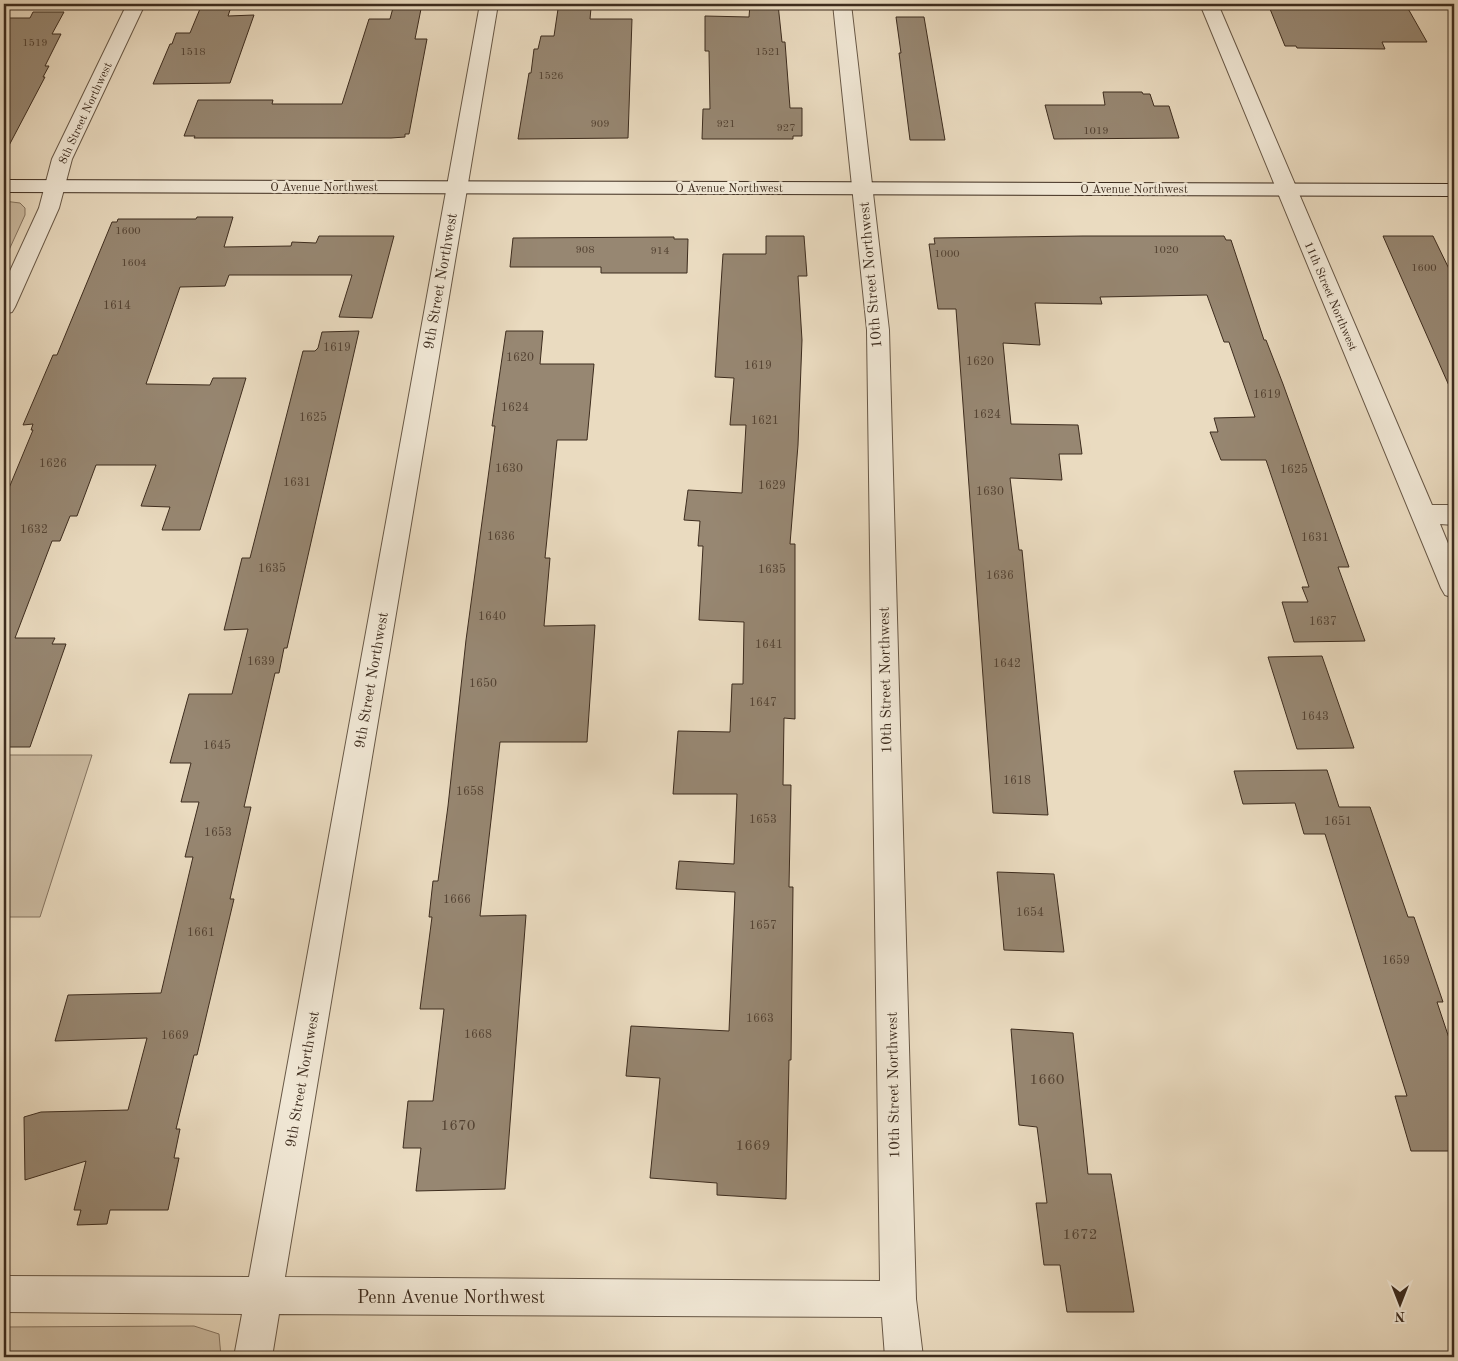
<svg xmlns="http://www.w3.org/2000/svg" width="1458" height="1361" font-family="'Old Standard TT',serif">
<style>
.green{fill:#cdbda4;stroke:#857461}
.building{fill:#978772;stroke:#3d2c1e}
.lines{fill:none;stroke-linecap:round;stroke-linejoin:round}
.street-casing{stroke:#685846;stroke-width:2}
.secondary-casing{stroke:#3d2c1e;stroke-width:2}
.street{fill:#f1e8d6;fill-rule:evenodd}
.secondary{fill:#f1e8d6;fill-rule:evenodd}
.labels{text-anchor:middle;stroke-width:4.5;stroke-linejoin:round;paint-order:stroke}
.far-number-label{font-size:11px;fill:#544333}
.far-street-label{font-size:12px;fill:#3d2c1e;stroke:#f1e8d6}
.number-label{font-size:12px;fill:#544333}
.street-label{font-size:15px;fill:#3d2c1e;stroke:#f1e8d6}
.near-number-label{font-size:15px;fill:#544333}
.near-street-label{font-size:18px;fill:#3d2c1e;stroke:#f1e8d6}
</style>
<rect width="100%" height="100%" fill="#eadbc0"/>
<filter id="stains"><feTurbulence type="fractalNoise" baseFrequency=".004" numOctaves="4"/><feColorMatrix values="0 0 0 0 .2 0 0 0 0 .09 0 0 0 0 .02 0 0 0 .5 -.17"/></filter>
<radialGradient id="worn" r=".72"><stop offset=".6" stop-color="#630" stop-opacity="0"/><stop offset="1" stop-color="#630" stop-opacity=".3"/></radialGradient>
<path class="green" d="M 4,201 L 20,203 L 25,208 L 25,215 L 4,261 Z
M 4,755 L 92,755 L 40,917 L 4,917 Z
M 194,1326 L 219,1334 L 221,1357 L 4,1357 L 4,1327 Z"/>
<path class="building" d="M 202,4 L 232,4 L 228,16 L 254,15 L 230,83 L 153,84 L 170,44 L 172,44 L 176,33 L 190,33 Z
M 394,4 L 422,4 L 415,39 L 427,39 L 409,134 L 405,134 L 405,137 L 391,138 L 194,138 L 195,136 L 184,136 L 198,100 L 273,100 L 272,104 L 342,104 L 369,19 L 390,19 Z
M 750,4 L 778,4 L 782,42 L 785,42 L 790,108 L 802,108 L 802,136 L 793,136 L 793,139 L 702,139 L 703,109 L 710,109 L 709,51 L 705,51 L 705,16 L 749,17 Z
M 1268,4 L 1406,5 L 1427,42 L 1382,42 L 1385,49 L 1297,48 L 1296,46 L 1285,46 Z
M 591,8 L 590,19 L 632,19 L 628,138 L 518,139 L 529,73 L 531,73 L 534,49 L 538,49 L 541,36 L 554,36 L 558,9 Z
M 33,12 L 64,12 L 52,34 L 61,34 L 45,66 L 49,66 L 43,77 L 45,77 L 4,155 L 4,18 L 30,18 Z
M 896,17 L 924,17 L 945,140 L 910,140 L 899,53 L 901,53 Z
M 1103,92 L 1142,92 L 1143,94 L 1150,94 L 1154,106 L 1169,106 L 1179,138 L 1054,139 L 1045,105 L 1105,105 Z
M 197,217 L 233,217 L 224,247 L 291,246 L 292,242 L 316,243 L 319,236 L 394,236 L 372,318 L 339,317 L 352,275 L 229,275 L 225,286 L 180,287 L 146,384 L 210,385 L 213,378 L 246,378 L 200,530 L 162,530 L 170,507 L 141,506 L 156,465 L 96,465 L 77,516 L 70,516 L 60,541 L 52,541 L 15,638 L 55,638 L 52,644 L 66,644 L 30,747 L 4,747 L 4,500 L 33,430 L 31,430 L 33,424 L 23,425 L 53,355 L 57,355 L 112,222 L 117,222 L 118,219 L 196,219 Z
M 766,236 L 804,236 L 807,276 L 798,276 L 802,340 L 798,445 L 790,544 L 795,544 L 795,719 L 784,718 L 783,785 L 791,785 L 789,887 L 793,887 L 791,1060 L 789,1060 L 786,1199 L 717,1195 L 717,1183 L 650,1178 L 660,1078 L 626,1076 L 631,1026 L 729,1031 L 735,892 L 676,889 L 679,861 L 734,864 L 737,794 L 673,794 L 678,731 L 730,732 L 732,684 L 743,684 L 744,622 L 699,620 L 703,546 L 698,546 L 700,521 L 684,520 L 688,490 L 742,493 L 746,425 L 730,425 L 734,378 L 715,377 L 723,254 L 766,254 Z
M 1083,236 L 1224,236 L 1226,240 L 1231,240 L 1264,340 L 1266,340 L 1283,384 L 1349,567 L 1338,567 L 1365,641 L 1294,642 L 1282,602 L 1308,602 L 1302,587 L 1309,587 L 1266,460 L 1221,460 L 1210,432 L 1218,432 L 1214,418 L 1255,417 L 1229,342 L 1224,342 L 1207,295 L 1100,297 L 1102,304 L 1035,303 L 1040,345 L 1003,343 L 1011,424 L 1078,425 L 1082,454 L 1059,454 L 1062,480 L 1010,478 L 1019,550 L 1022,550 L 1048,815 L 993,813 L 956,309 L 938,309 L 929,244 L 935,244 L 934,238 Z
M 1383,236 L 1433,236 L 1454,279 L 1454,397 Z
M 674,237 L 674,239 L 688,239 L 687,273 L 601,273 L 601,267 L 510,267 L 513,238 Z
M 359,331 L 287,648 L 284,648 L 279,673 L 275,673 L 244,807 L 251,807 L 230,899 L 234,899 L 197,1055 L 194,1055 L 176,1129 L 180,1129 L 174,1158 L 179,1158 L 168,1210 L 110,1210 L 107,1224 L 77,1225 L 81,1210 L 74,1210 L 86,1161 L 25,1180 L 24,1117 L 41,1112 L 128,1110 L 147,1038 L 55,1041 L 68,995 L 161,993 L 193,857 L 185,857 L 199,802 L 181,802 L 191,763 L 170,763 L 189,694 L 232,694 L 248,629 L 224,630 L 242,558 L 250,558 L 303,351 L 315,351 L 318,348 L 322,332 Z
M 506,331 L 543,331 L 540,364 L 594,364 L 587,440 L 557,440 L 545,558 L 550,558 L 544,626 L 595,625 L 587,742 L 500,742 L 480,916 L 526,915 L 505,1189 L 416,1191 L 421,1148 L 403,1148 L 408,1101 L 433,1101 L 444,1009 L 420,1009 L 432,917 L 429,917 L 433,881 L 438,881 L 448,806 L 466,640 L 495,426 L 492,426 Z
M 1322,656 L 1354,748 L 1297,749 L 1268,657 Z
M 1327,770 L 1339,807 L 1370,807 L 1408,917 L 1414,917 L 1443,1002 L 1437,1002 L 1454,1053 L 1454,1151 L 1411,1151 L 1395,1096 L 1407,1096 L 1325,834 L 1304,834 L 1295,803 L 1243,804 L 1234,771 Z
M 997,872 L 1054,874 L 1064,952 L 1004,950 Z
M 1011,1029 L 1073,1033 L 1088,1174 L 1111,1174 L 1134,1312 L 1067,1312 L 1060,1265 L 1044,1265 L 1036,1203 L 1047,1203 L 1037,1127 L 1019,1125 Z"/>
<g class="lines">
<defs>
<path id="street" d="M 127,4 L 145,4 L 72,159 L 59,208 L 15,307 L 12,312 L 4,314 L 4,284 L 39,208 L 52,159 Z
M 480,4 L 498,4 L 285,1277 L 880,1281 L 867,330 L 833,4 L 851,4 L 889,330 L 916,1299 L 923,1357 L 885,1357 L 882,1317 L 279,1314 L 272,1357 L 234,1357 L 242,1314 L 4,1312 L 4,1276 L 249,1277 Z
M 1200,4 L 1218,4 L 1432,505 L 1454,505 L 1454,525 L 1440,524 L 1454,558 L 1454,598 L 1445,595 L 1441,588 Z"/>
<path id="secondary" d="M 4,180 L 1454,184 L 1454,196 L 4,192 Z"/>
</defs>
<use href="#street" class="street-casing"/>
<use href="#secondary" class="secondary-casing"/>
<use href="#street" class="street"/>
<use href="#secondary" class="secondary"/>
</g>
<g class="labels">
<g class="far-number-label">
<text x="35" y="46">1519</text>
<text x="193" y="55">1518</text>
<text x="768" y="55">1521</text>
<text x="551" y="79">1526</text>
<text x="600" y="127">909</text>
<text x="726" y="127">921</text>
<text x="786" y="131">927</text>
<text x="1096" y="134">1019</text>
<text x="128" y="234">1600</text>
<text x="585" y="253">908</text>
<text x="1166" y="253">1020</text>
<text x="660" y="254">914</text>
<text x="947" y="257">1000</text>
<text x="134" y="266">1604</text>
<text x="1424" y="271">1600</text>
</g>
<g class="far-street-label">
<text transform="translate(85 113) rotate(-65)" y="4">8th Street Northwest</text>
<text x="324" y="191">O Avenue Northwest</text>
<text x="729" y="192">O Avenue Northwest</text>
<text x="1134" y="193">O Avenue Northwest</text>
<text transform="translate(1331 296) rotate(67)" y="4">11th Street Northwest</text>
</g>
<g class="number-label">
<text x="117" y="309">1614</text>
<text x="337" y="351">1619</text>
<text x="520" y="361">1620</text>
<text x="980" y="365">1620</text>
<text x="758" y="369">1619</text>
<text x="1267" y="398">1619</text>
<text x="515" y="411">1624</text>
<text x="987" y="418">1624</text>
<text x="313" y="421">1625</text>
<text x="765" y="424">1621</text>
<text x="53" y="467">1626</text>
<text x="509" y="472">1630</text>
<text x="1294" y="473">1625</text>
<text x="297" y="486">1631</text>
<text x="772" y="489">1629</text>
<text x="990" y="495">1630</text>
<text x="34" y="533">1632</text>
<text x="501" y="540">1636</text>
<text x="1315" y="541">1631</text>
<text x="272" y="572">1635</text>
<text x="772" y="573">1635</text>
<text x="1000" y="579">1636</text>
<text x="492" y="620">1640</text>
<text x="1323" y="625">1637</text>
<text x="769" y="648">1641</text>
<text x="261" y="665">1639</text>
<text x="1007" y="667">1642</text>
<text x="483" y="687">1650</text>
<text x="763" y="706">1647</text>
<text x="1315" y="720">1643</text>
<text x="217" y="749">1645</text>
<text x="1017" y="784">1618</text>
<text x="470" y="795">1658</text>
<text x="763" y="823">1653</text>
<text x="1338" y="825">1651</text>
<text x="218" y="836">1653</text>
<text x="457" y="903">1666</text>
<text x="1030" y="916">1654</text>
<text x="763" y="929">1657</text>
<text x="201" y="936">1661</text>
<text x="1396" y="964">1659</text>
<text x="760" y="1022">1663</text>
<text x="478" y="1038">1668</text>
<text x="175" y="1039">1669</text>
</g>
<g class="street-label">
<text transform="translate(870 275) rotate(-95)" y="5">10th Street Northwest</text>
<text transform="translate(440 281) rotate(-80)" y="5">9th Street Northwest</text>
<text transform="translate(371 680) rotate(-80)" y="5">9th Street Northwest</text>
<text transform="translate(885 680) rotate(-91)" y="5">10th Street Northwest</text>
<text transform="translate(302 1079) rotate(-80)" y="5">9th Street Northwest</text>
<text transform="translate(893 1085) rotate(-91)" y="5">10th Street Northwest</text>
</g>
<g class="near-number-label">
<text x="1047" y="1084">1660</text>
<text x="458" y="1130">1670</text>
<text x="753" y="1150">1669</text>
<text x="1080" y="1239">1672</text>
</g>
<g class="near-street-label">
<text x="451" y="1303">Penn Avenue Northwest</text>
</g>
</g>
<rect width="1458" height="1361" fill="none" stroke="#eadbc0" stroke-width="20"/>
<rect x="5" y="5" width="1448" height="1351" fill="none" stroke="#3d2c1e" stroke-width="2.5"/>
<rect x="10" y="10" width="1438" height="1341" fill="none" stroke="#3d2c1e"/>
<g transform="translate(1400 1304) rotate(180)" stroke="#f1e8d6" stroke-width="4" paint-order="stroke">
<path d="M0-4L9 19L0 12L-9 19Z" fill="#3d2c1e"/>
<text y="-8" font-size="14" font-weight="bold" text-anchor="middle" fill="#3d2c1e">N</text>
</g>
<rect width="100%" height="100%" filter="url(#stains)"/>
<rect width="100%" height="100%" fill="url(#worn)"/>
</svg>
